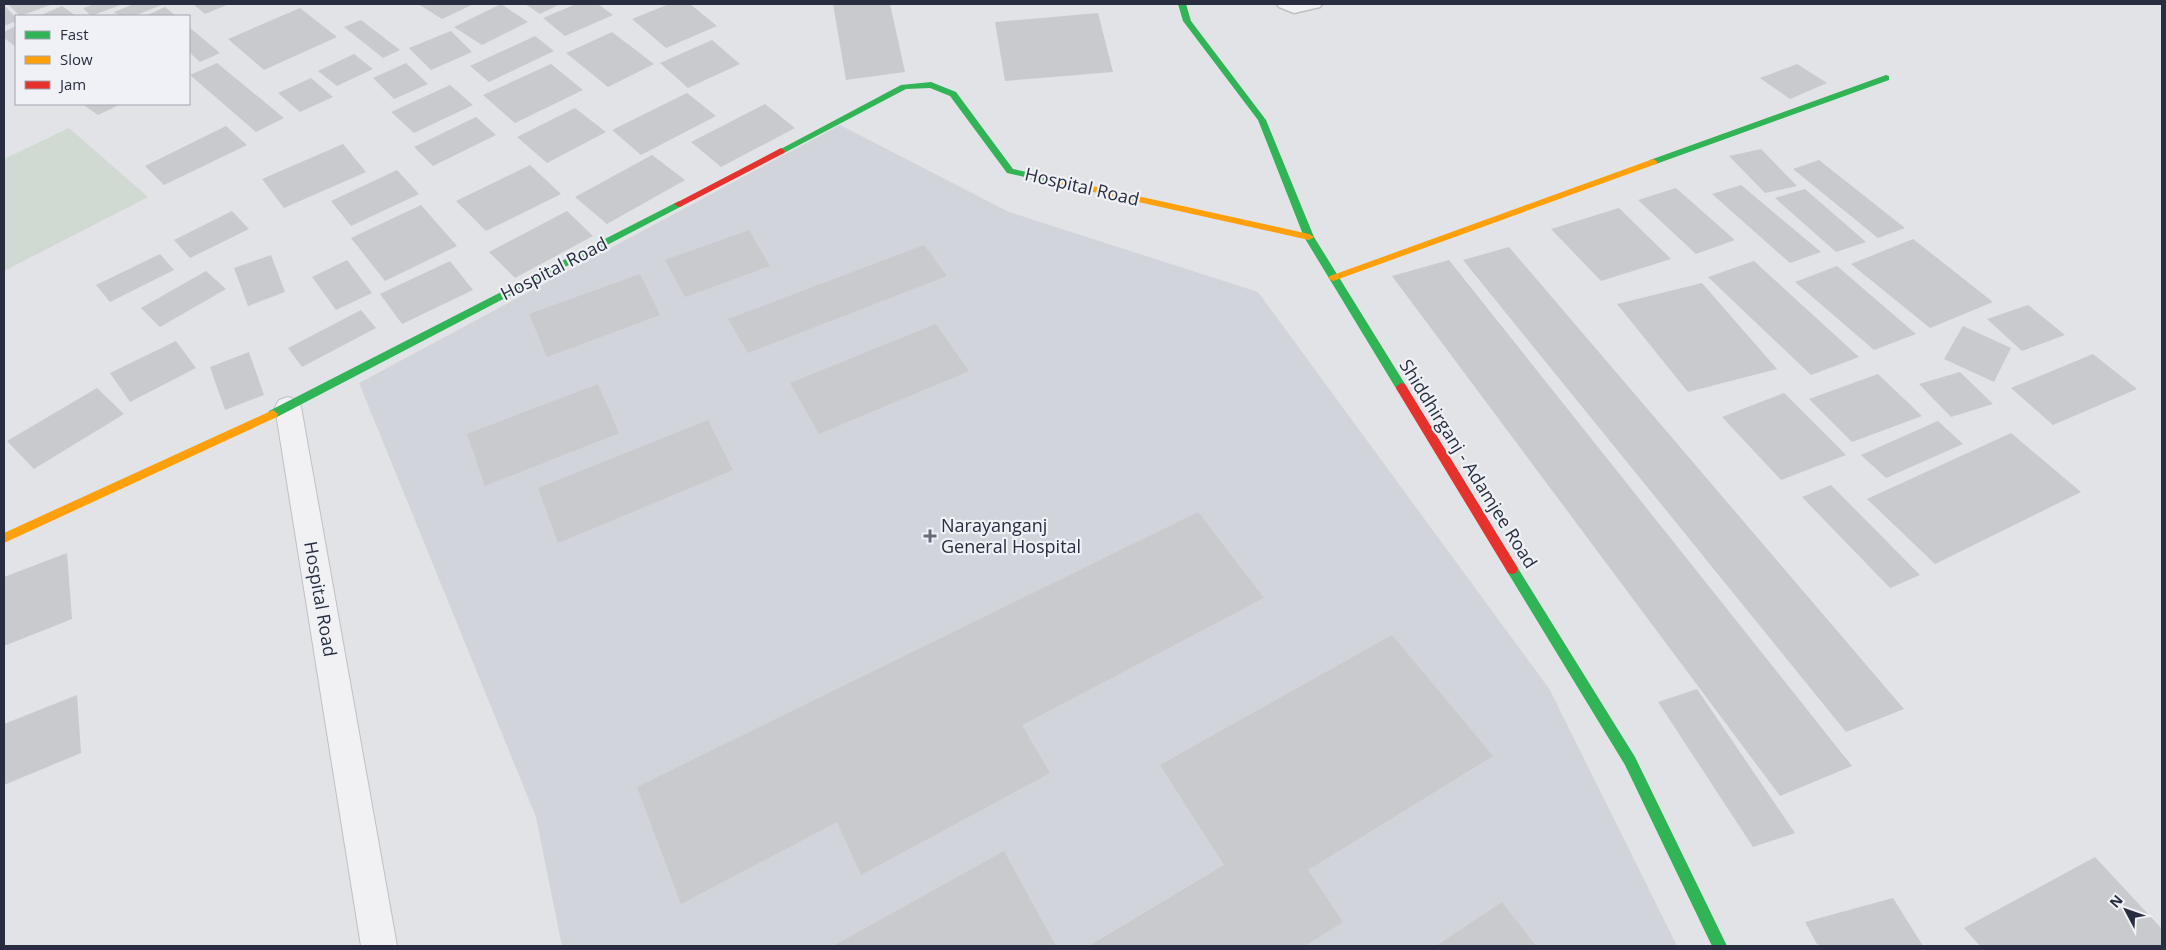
<svg xmlns="http://www.w3.org/2000/svg" width="2166" height="950" font-family="'Open Sans',sans-serif">
<style>
.built{fill:#d1d4db}
.green{fill:#d0dad2}
.building{fill:#c9cace}
.lines{fill:none;stroke-linecap:round;stroke-linejoin:round}
.lane-casing{stroke:#bec0c3;stroke-width:3}
.street-casing{stroke:#bec0c3;stroke-width:2}
.lane{fill:#f1f1f3;fill-rule:evenodd}
.street{fill:#f1f1f3;fill-rule:evenodd}
.fast{fill:#30b455;fill-rule:evenodd}
.slow{fill:#ff9f0a;fill-rule:evenodd}
.jam{fill:#e5322d;fill-rule:evenodd}
.poi-dot{fill:#696d79;stroke:#eff1f6;stroke-width:2}
.labels{text-anchor:middle;stroke-width:4.5;stroke-linejoin:round;paint-order:stroke}
.street-label{font-size:18px;fill:#282e3f;stroke:#eff1f6}
.poi-label{font-size:18px;fill:#282e3f;stroke:#eff1f6;text-anchor:start}
</style>
<rect width="100%" height="100%" fill="#e1e3e6"/>
<path class="built" d="M 840,125 L 1009,212 L 1258,292 L 1550,690 L 1677,946 L 562,946 L 536,817 L 359,383 Z"/>
<path class="green" d="M 69,128 L 148,197 L 4,271 L 4,159 Z"/>
<path class="building" d="M 8,4 L 53,4 L 20,16 Z
M 95,4 L 123,4 L 91,16 L 83,8 Z
M 134,4 L 164,4 L 134,16 L 119,16 L 114,12 Z
M 193,4 L 229,4 L 205,14 Z
M 418,4 L 474,4 L 442,19 Z
M 501,4 L 528,22 L 482,45 L 454,27 Z
M 525,4 L 560,4 L 540,14 Z
M 576,4 L 598,4 L 613,15 L 565,36 L 543,18 Z
M 669,4 L 690,4 L 717,26 L 666,48 L 632,19 Z
M 833,4 L 890,4 L 905,72 L 846,80 Z
M 4,5 L 16,18 L 16,21 L 4,26 Z
M 62,6 L 76,16 L 39,16 Z
M 165,7 L 176,16 L 145,16 Z
M 300,8 L 337,37 L 264,70 L 228,39 Z
M 1098,13 L 1113,72 L 1005,81 L 995,22 Z
M 361,20 L 400,50 L 383,58 L 344,27 Z
M 16,26 L 16,47 L 4,38 L 4,32 Z
M 189,27 L 220,53 L 200,62 L 189,52 Z
M 451,31 L 472,52 L 431,70 L 409,48 Z
M 612,32 L 654,64 L 608,87 L 566,53 Z
M 535,36 L 554,51 L 489,82 L 470,66 Z
M 712,40 L 740,64 L 688,88 L 660,63 Z
M 354,54 L 373,69 L 337,86 L 318,71 Z
M 217,63 L 284,118 L 256,132 L 190,75 Z
M 406,63 L 428,84 L 394,99 L 373,78 Z
M 551,64 L 583,90 L 515,123 L 483,95 Z
M 1797,64 L 1827,83 L 1790,99 L 1760,78 Z
M 311,78 L 333,97 L 300,112 L 278,93 Z
M 450,85 L 473,105 L 414,133 L 391,112 Z
M 687,93 L 716,116 L 641,155 L 612,130 Z
M 82,104 L 121,104 L 98,115 Z
M 765,104 L 795,128 L 721,167 L 691,142 Z
M 575,108 L 606,132 L 547,163 L 517,137 Z
M 476,117 L 496,135 L 433,166 L 414,147 Z
M 226,126 L 247,145 L 164,185 L 145,166 Z
M 343,144 L 366,172 L 284,208 L 262,179 Z
M 1761,149 L 1797,186 L 1765,193 L 1729,156 Z
M 652,155 L 685,180 L 607,224 L 575,197 Z
M 1819,160 L 1905,228 L 1878,238 L 1793,169 Z
M 530,165 L 561,194 L 486,231 L 456,201 Z
M 397,170 L 419,194 L 351,226 L 331,201 Z
M 1741,185 L 1821,252 L 1790,263 L 1712,194 Z
M 1676,188 L 1735,240 L 1696,254 L 1638,200 Z
M 1805,189 L 1866,242 L 1836,252 L 1775,198 Z
M 421,205 L 457,246 L 385,281 L 351,238 Z
M 1619,208 L 1671,259 L 1601,281 L 1551,229 Z
M 232,211 L 249,229 L 190,258 L 174,240 Z
M 567,211 L 593,236 L 515,278 L 489,252 Z
M 749,230 L 770,266 L 685,297 L 665,260 Z
M 1913,239 L 1993,302 L 1930,328 L 1851,264 Z
M 924,245 L 947,276 L 748,353 L 728,319 Z
M 1509,247 L 1904,709 L 1846,732 L 1463,260 Z
M 160,254 L 174,270 L 110,302 L 96,285 Z
M 271,255 L 285,292 L 248,306 L 234,268 Z
M 347,260 L 372,293 L 336,310 L 312,277 Z
M 1449,260 L 1852,766 L 1780,796 L 1392,276 Z
M 450,261 L 473,290 L 402,324 L 380,294 Z
M 1754,261 L 1859,357 L 1811,375 L 1708,277 Z
M 1837,266 L 1916,334 L 1874,350 L 1795,282 Z
M 206,271 L 226,289 L 160,327 L 141,308 Z
M 640,274 L 660,315 L 547,357 L 529,314 Z
M 1702,283 L 1777,369 L 1688,392 L 1617,304 Z
M 2028,305 L 2065,335 L 2022,351 L 1987,319 Z
M 361,310 L 376,328 L 302,367 L 288,348 Z
M 936,324 L 969,371 L 819,434 L 790,383 Z
M 1963,326 L 2011,348 L 1994,382 L 1944,359 Z
M 176,341 L 196,368 L 130,402 L 110,373 Z
M 249,352 L 264,395 L 225,410 L 210,367 Z
M 2093,354 L 2137,389 L 2053,425 L 2011,388 Z
M 1960,372 L 1993,404 L 1951,417 L 1919,384 Z
M 1878,374 L 1922,416 L 1852,442 L 1809,399 Z
M 598,384 L 619,433 L 485,486 L 467,434 Z
M 97,388 L 124,414 L 34,469 L 7,441 Z
M 1784,393 L 1846,455 L 1781,480 L 1722,417 Z
M 708,420 L 733,470 L 558,543 L 538,488 Z
M 1938,421 L 1963,444 L 1886,478 L 1861,455 Z
M 2011,433 L 2081,492 L 1935,564 L 1867,499 Z
M 1831,485 L 1920,575 L 1890,588 L 1802,497 Z
M 1198,512 L 1264,598 L 1022,725 L 1050,773 L 861,875 L 837,822 L 681,904 L 637,787 Z
M 67,553 L 72,619 L 4,646 L 4,577 Z
M 1392,635 L 1493,756 L 1308,870 L 1343,922 L 1305,946 L 1089,946 L 1224,865 L 1160,765 Z
M 1697,689 L 1795,833 L 1753,847 L 1658,702 Z
M 77,695 L 81,753 L 4,785 L 4,724 Z
M 1004,851 L 1056,946 L 833,946 Z
M 2095,857 L 2162,929 L 2162,946 L 1980,946 L 1964,928 Z
M 1893,898 L 1923,946 L 1818,946 L 1805,922 Z
M 1502,902 L 1536,946 L 1436,946 Z"/>
<g class="lines">
<defs>
<path id="lane" d="M 1277,4 L 1322,4 L 1320,7 L 1294,13 L 1279,7 Z"/>
<path id="street" d="M 288,397 L 297,400 L 301,407 L 397,946 L 361,946 L 275,407 L 279,400 Z"/>
</defs>
<use href="#lane" class="lane-casing"/>
<use href="#street" class="street-casing"/>
<use href="#lane" class="lane"/>
<use href="#street" class="street"/>
<path class="fast" d="M 1178,4 L 1186,4 L 1191,21 L 1266,120 L 1314,237 L 1405,384 L 1406,387 L 1405,390 L 1397,390 L 1304,237 L 1258,120 L 1183,21 Z
M 1886,75 L 1889,76 L 1889,80 L 1656,164 L 1653,165 L 1648,162 L 1650,160 Z
M 931,82 L 956,92 L 1013,169 L 1050,177 L 1050,181 L 1047,182 L 1007,173 L 950,96 L 930,88 L 906,89 L 784,153 L 781,154 L 777,151 L 901,85 Z
M 679,201 L 684,204 L 682,206 L 277,417 L 273,418 L 268,414 L 269,411 Z
M 1512,564 L 1516,565 L 1635,757 L 1727,946 L 1712,946 L 1625,765 L 1508,573 L 1506,569 L 1508,565 Z"/>
<path class="slow" d="M 1653,159 L 1658,162 L 1656,164 L 1336,280 L 1333,281 L 1328,278 L 1330,276 Z
M 1047,176 L 1309,234 L 1314,237 L 1309,240 L 1044,181 L 1044,177 Z
M 273,410 L 278,414 L 277,417 L 4,543 L 4,533 Z"/>
<path class="jam" d="M 781,148 L 785,151 L 784,153 L 682,206 L 679,207 L 674,204 Z
M 1401,383 L 1405,384 L 1516,565 L 1518,569 L 1516,573 L 1512,574 L 1508,573 L 1397,390 L 1396,387 Z"/>
</g>
<path class="poi-dot" d="M927.5 528.5h5v5h5v5h-5v5h-5v-5h-5v-5h5z"/>
<g class="labels">
<g class="street-label">
<text transform="translate(1082 187) rotate(13)" y="6">Hospital Road</text>
<text transform="translate(554 269) rotate(-27)" y="6">Hospital Road</text>
<text transform="translate(1468 464) rotate(58)" y="6">Shiddhirganj - Adamjee Road</text>
<text transform="translate(320 599) rotate(80)" y="6">Hospital Road</text>
</g>
<g class="poi-label">
<text x="941" y="532">Narayanganj<tspan x="941" dy="21">General Hospital</tspan></text>
</g>
</g>
<rect width="2166" height="950" fill="none" stroke="#282e3f" stroke-width="10"/>
<rect x="15" y="15" width="175" height="90" fill="#eff1f6" stroke="#9fa3ad"/>
<rect x="25" y="31" width="25" height="8" fill="#30b455" stroke="#9fa3ad"/>
<text x="60" y="40" font-size="15" fill="#282e3f">Fast</text>
<rect x="25" y="56" width="25" height="8" fill="#ff9f0a" stroke="#9fa3ad"/>
<text x="60" y="65" font-size="15" fill="#282e3f">Slow</text>
<rect x="25" y="81" width="25" height="8" fill="#e5322d" stroke="#9fa3ad"/>
<text x="60" y="90" font-size="15" fill="#282e3f">Jam</text>
<g transform="translate(2126 910) rotate(311)" stroke="#eff1f6" stroke-width="4" paint-order="stroke">
<path d="M0-4L9 19L0 12L-9 19Z" fill="#282e3f"/>
<text y="-8" font-size="14" font-weight="bold" text-anchor="middle" fill="#282e3f">N</text>
</g>
</svg>
